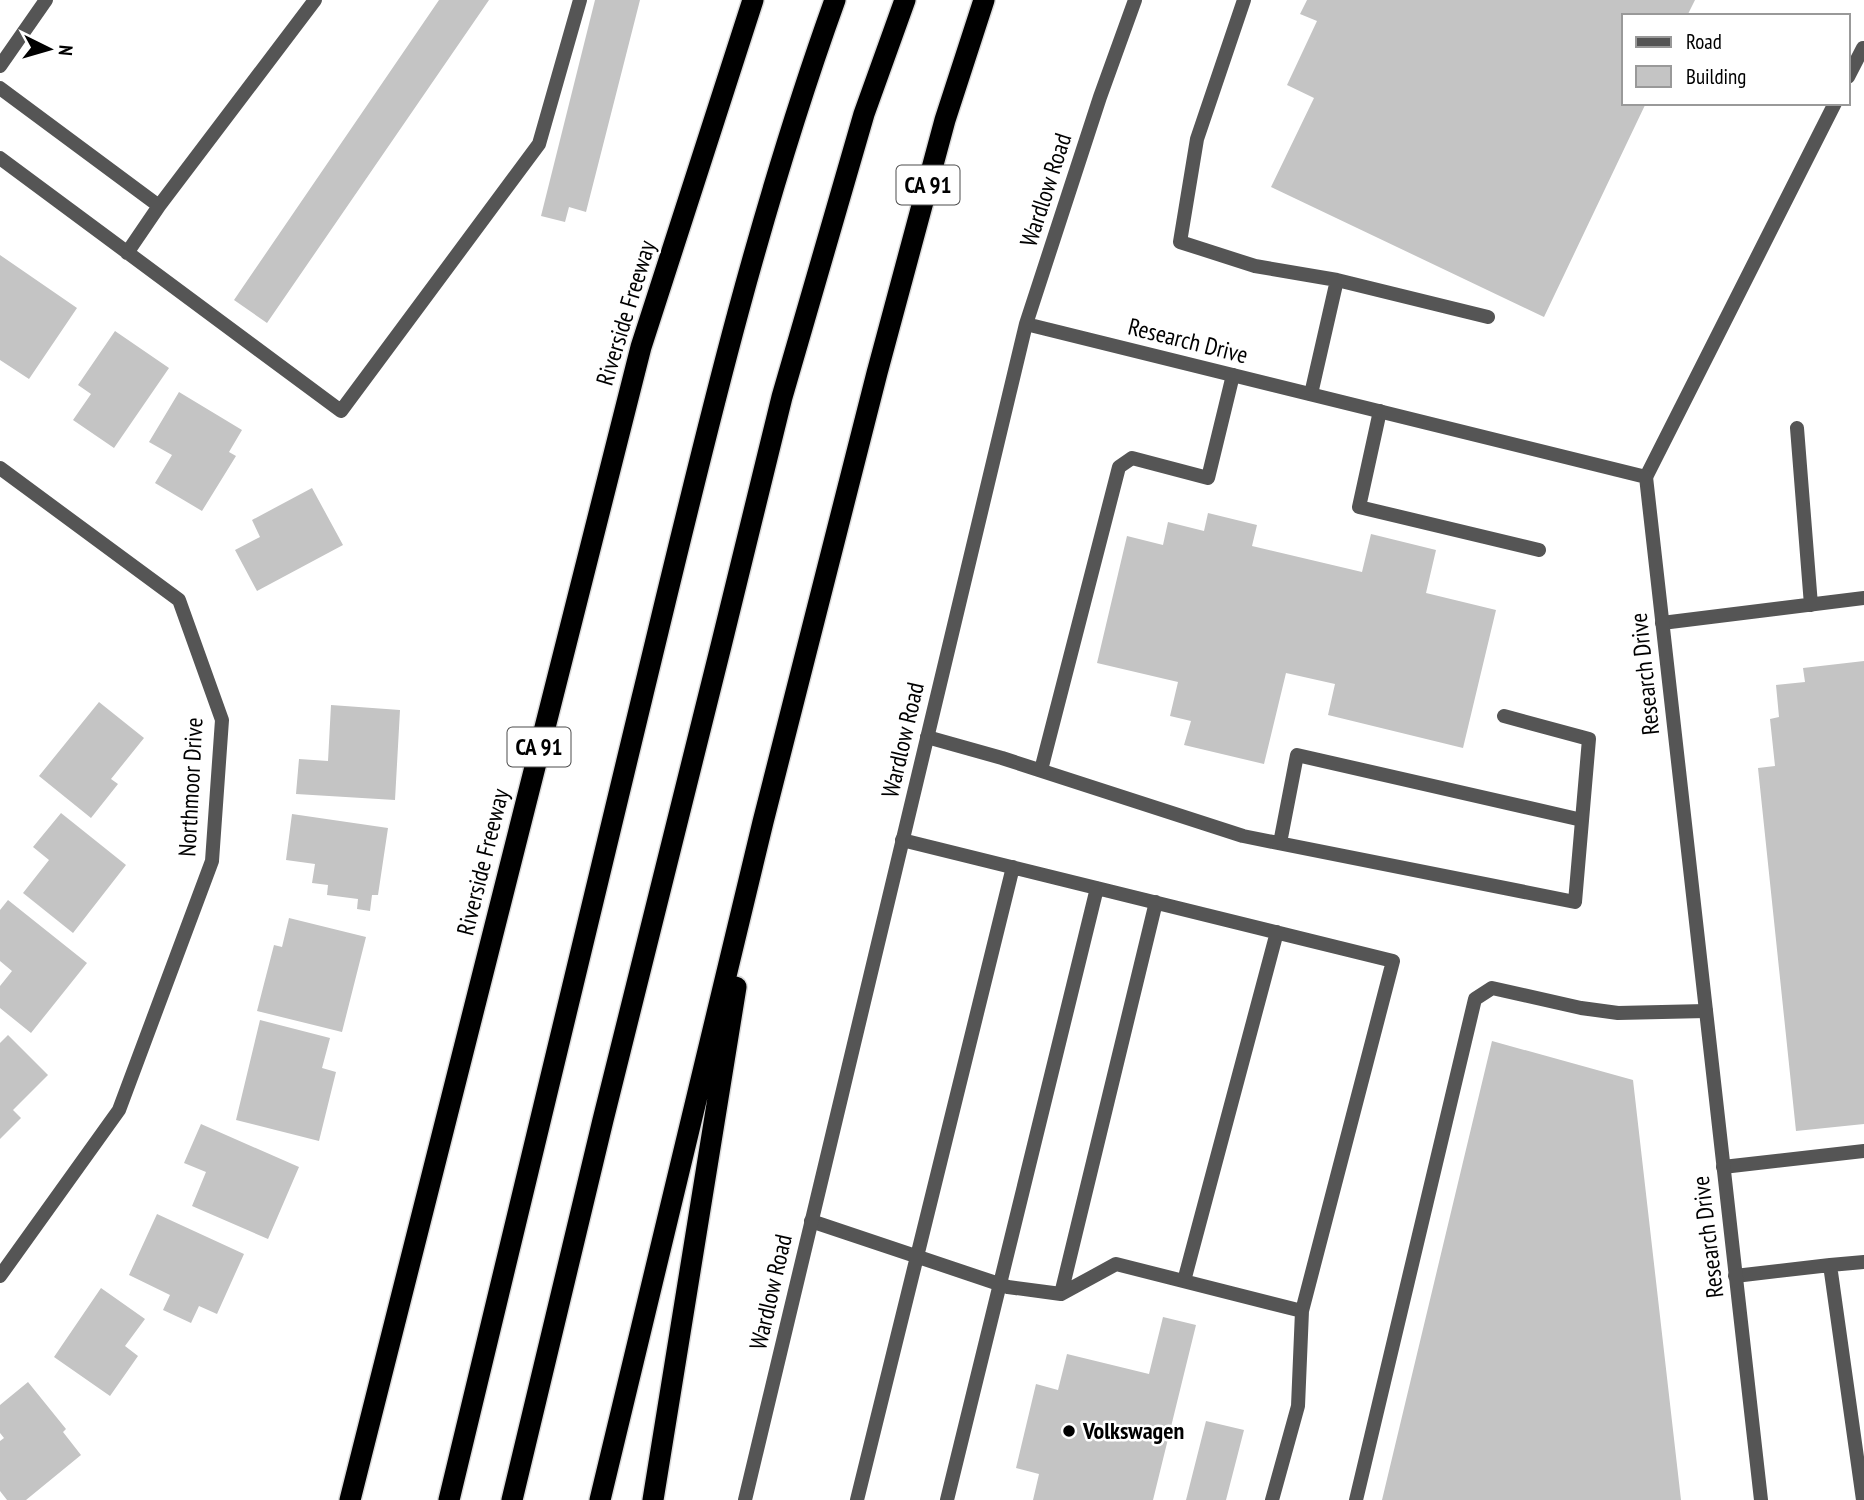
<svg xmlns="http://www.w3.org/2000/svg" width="1864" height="1500" font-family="'PT Sans Narrow',sans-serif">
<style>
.building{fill:#c4c4c4}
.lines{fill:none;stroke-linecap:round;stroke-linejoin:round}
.highway-casing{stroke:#dbdbdb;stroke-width:24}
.lane{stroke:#555;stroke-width:14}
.street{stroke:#555;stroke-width:14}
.highway{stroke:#000;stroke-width:21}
.poi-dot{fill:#000;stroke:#fff;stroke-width:2.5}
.labels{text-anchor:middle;stroke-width:5;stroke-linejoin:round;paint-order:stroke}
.shield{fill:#fff;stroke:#4c4c4c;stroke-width:2}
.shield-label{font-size:23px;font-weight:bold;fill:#000}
.street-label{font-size:24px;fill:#000;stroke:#fff}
.poi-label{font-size:24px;font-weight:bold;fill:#000;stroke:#fff;text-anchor:start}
</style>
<rect width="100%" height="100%" fill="#fff"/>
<path class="building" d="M 439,0 L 489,0 L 267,323 L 234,300 Z
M 595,0 L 640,0 L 586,212 L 569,207 L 565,222 L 541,216 Z
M 1307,0 L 1695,0 L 1687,16 L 1624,16 L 1624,103 L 1646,103 L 1544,317 L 1271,187 L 1314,98 L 1287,85 L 1317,21 L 1300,14 Z
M 0,255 L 77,308 L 29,379 L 0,360 Z
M 115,331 L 169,368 L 114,448 L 73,420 L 91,394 L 78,385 Z
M 179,392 L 242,430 L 229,452 L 236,456 L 202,511 L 155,483 L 172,455 L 149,442 Z
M 312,488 L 343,545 L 257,591 L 235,550 L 260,537 L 252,520 Z
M 1208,513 L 1257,525 L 1252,546 L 1362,572 L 1371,534 L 1436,550 L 1426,593 L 1496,610 L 1463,748 L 1328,715 L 1335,684 L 1286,673 L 1264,764 L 1184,745 L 1191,721 L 1170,716 L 1178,682 L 1097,663 L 1127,536 L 1163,545 L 1168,522 L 1204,531 Z
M 1864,661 L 1864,1124 L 1796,1131 L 1758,768 L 1775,766 L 1770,719 L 1779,717 L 1776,685 L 1805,682 L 1803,668 Z
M 99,702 L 144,738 L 111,779 L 118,784 L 91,818 L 39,776 Z
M 331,705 L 400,710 L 395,800 L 296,794 L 299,759 L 328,761 Z
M 61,813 L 126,865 L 73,933 L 23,893 L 49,860 L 33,847 Z
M 292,814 L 388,828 L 378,895 L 372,895 L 370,911 L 357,909 L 358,899 L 327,895 L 328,885 L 312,883 L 315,864 L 286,860 Z
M 8,900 L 87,963 L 31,1033 L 0,1008 L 0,986 L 12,971 L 0,961 L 0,910 Z
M 289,918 L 366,937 L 342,1032 L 257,1011 L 274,945 L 282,947 Z
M 260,1020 L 330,1038 L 322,1068 L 336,1072 L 319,1141 L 236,1120 Z
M 8,1035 L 48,1075 L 13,1110 L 21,1118 L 0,1139 L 0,1043 Z
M 1492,1041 L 1633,1080 L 1681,1500 L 1382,1500 Z
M 201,1124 L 299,1167 L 268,1239 L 192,1206 L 206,1172 L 184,1163 Z
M 157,1214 L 244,1254 L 217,1314 L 199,1306 L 191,1323 L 163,1310 L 170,1295 L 129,1275 Z
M 101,1288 L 145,1319 L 125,1346 L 138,1356 L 110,1396 L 54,1357 Z
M 1163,1317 L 1196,1325 L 1153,1500 L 1033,1500 L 1039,1474 L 1016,1468 L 1036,1384 L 1058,1390 L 1067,1354 L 1149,1374 Z
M 28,1382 L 66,1429 L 63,1432 L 81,1455 L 26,1500 L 7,1500 L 0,1491 L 0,1441 L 4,1438 L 0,1433 L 0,1405 Z
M 1206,1421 L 1244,1430 L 1226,1500 L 1186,1500 Z"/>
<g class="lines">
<defs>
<path id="highway" d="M 350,1500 L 641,347 L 753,0
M 449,1500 C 513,1233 578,965 642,698 C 699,463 753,227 835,0
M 512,1500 L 603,1120 L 721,646 L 782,397 L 864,114 L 905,0
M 600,1500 L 763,822 L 877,373 L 945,120 L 984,0
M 653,1500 L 736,987"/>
</defs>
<use href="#highway" class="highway-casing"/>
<path class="lane" d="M 1244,0 L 1197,139 L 1180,242 L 1255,266 L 1337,280 L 1488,317
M 0,66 L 46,0
M 1848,77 L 1863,48
M 0,88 L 159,206 L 127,253
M 0,158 L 341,411 L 539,144 L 580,0
M 159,206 L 315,0
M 1311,394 L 1337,280
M 1380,411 L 1359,507 L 1539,550
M 1797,428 L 1811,605
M 1646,477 L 1835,103
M 1662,623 L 1864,598
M 927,737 L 1002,758 L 1243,836 L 1575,902 L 1589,739 L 1504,716
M 1041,770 L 1119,467 L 1132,458 L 1208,478 L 1233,375
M 1280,843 L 1297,755 L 1582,820
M 1723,1167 L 1864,1151
M 811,1221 L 1008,1287 L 1061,1294 L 1116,1264 L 1302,1311 L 1393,961 L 902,840
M 1830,1265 L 1864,1262
M 1735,1276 L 1830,1265 L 1863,1500
M 1184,1281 L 1277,932
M 1061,1294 L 1156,902
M 857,1500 L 1013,867
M 947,1500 L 1097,888
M 1272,1500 L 1298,1406 L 1302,1311
M 1356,1500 L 1475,999 L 1492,988 L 1581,1008 L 1618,1013 L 1706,1011"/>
<path class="street" d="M 1026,324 L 1646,477 L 1761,1500
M 0,468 L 179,600 L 222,720 L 212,861 L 119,1110 L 0,1276
M 745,1500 L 1026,324 L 1100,97 L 1135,0"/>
<use href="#highway" class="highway"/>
</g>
<circle class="poi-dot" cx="1069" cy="1431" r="7"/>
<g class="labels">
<g class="shield">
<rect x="896.5" y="165.5" width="63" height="39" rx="5"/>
<rect x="507.5" y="727.5" width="63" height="39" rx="5"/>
</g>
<g class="shield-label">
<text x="928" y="193">CA 91</text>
<text x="539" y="755">CA 91</text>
</g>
<g class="street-label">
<text transform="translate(1046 190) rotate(-72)" y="8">Wardlow Road</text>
<text transform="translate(626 313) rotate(-73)" y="8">Riverside Freeway</text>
<text transform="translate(1188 341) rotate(14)" y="8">Research Drive</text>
<text transform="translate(1645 674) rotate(-96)" y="8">Research Drive</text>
<text transform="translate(903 740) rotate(-77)" y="8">Wardlow Road</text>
<text transform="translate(191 787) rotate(-87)" y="8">Northmoor Drive</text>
<text transform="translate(483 862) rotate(-76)" y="8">Riverside Freeway</text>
<text transform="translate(1708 1237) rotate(-97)" y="8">Research Drive</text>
<text transform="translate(771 1292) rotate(-77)" y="8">Wardlow Road</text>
</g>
<g class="poi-label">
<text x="1083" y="1439">Volkswagen</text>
</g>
</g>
<rect x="1622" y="14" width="228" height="91" fill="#ffffff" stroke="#999999" stroke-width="2"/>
<rect x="1636" y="37" width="35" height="10" fill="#555555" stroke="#999999" stroke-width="2"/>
<text x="1686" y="49" font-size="21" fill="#000000">Road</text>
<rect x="1636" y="66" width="35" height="21" fill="#c4c4c4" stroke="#999999" stroke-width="2"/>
<text x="1686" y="84" font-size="21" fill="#000000">Building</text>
<g transform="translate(49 49) rotate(95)" stroke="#ffffff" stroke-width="5" paint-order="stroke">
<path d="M0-5L12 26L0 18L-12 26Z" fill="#000000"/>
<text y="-10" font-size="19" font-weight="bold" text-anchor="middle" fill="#000000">N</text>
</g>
</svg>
